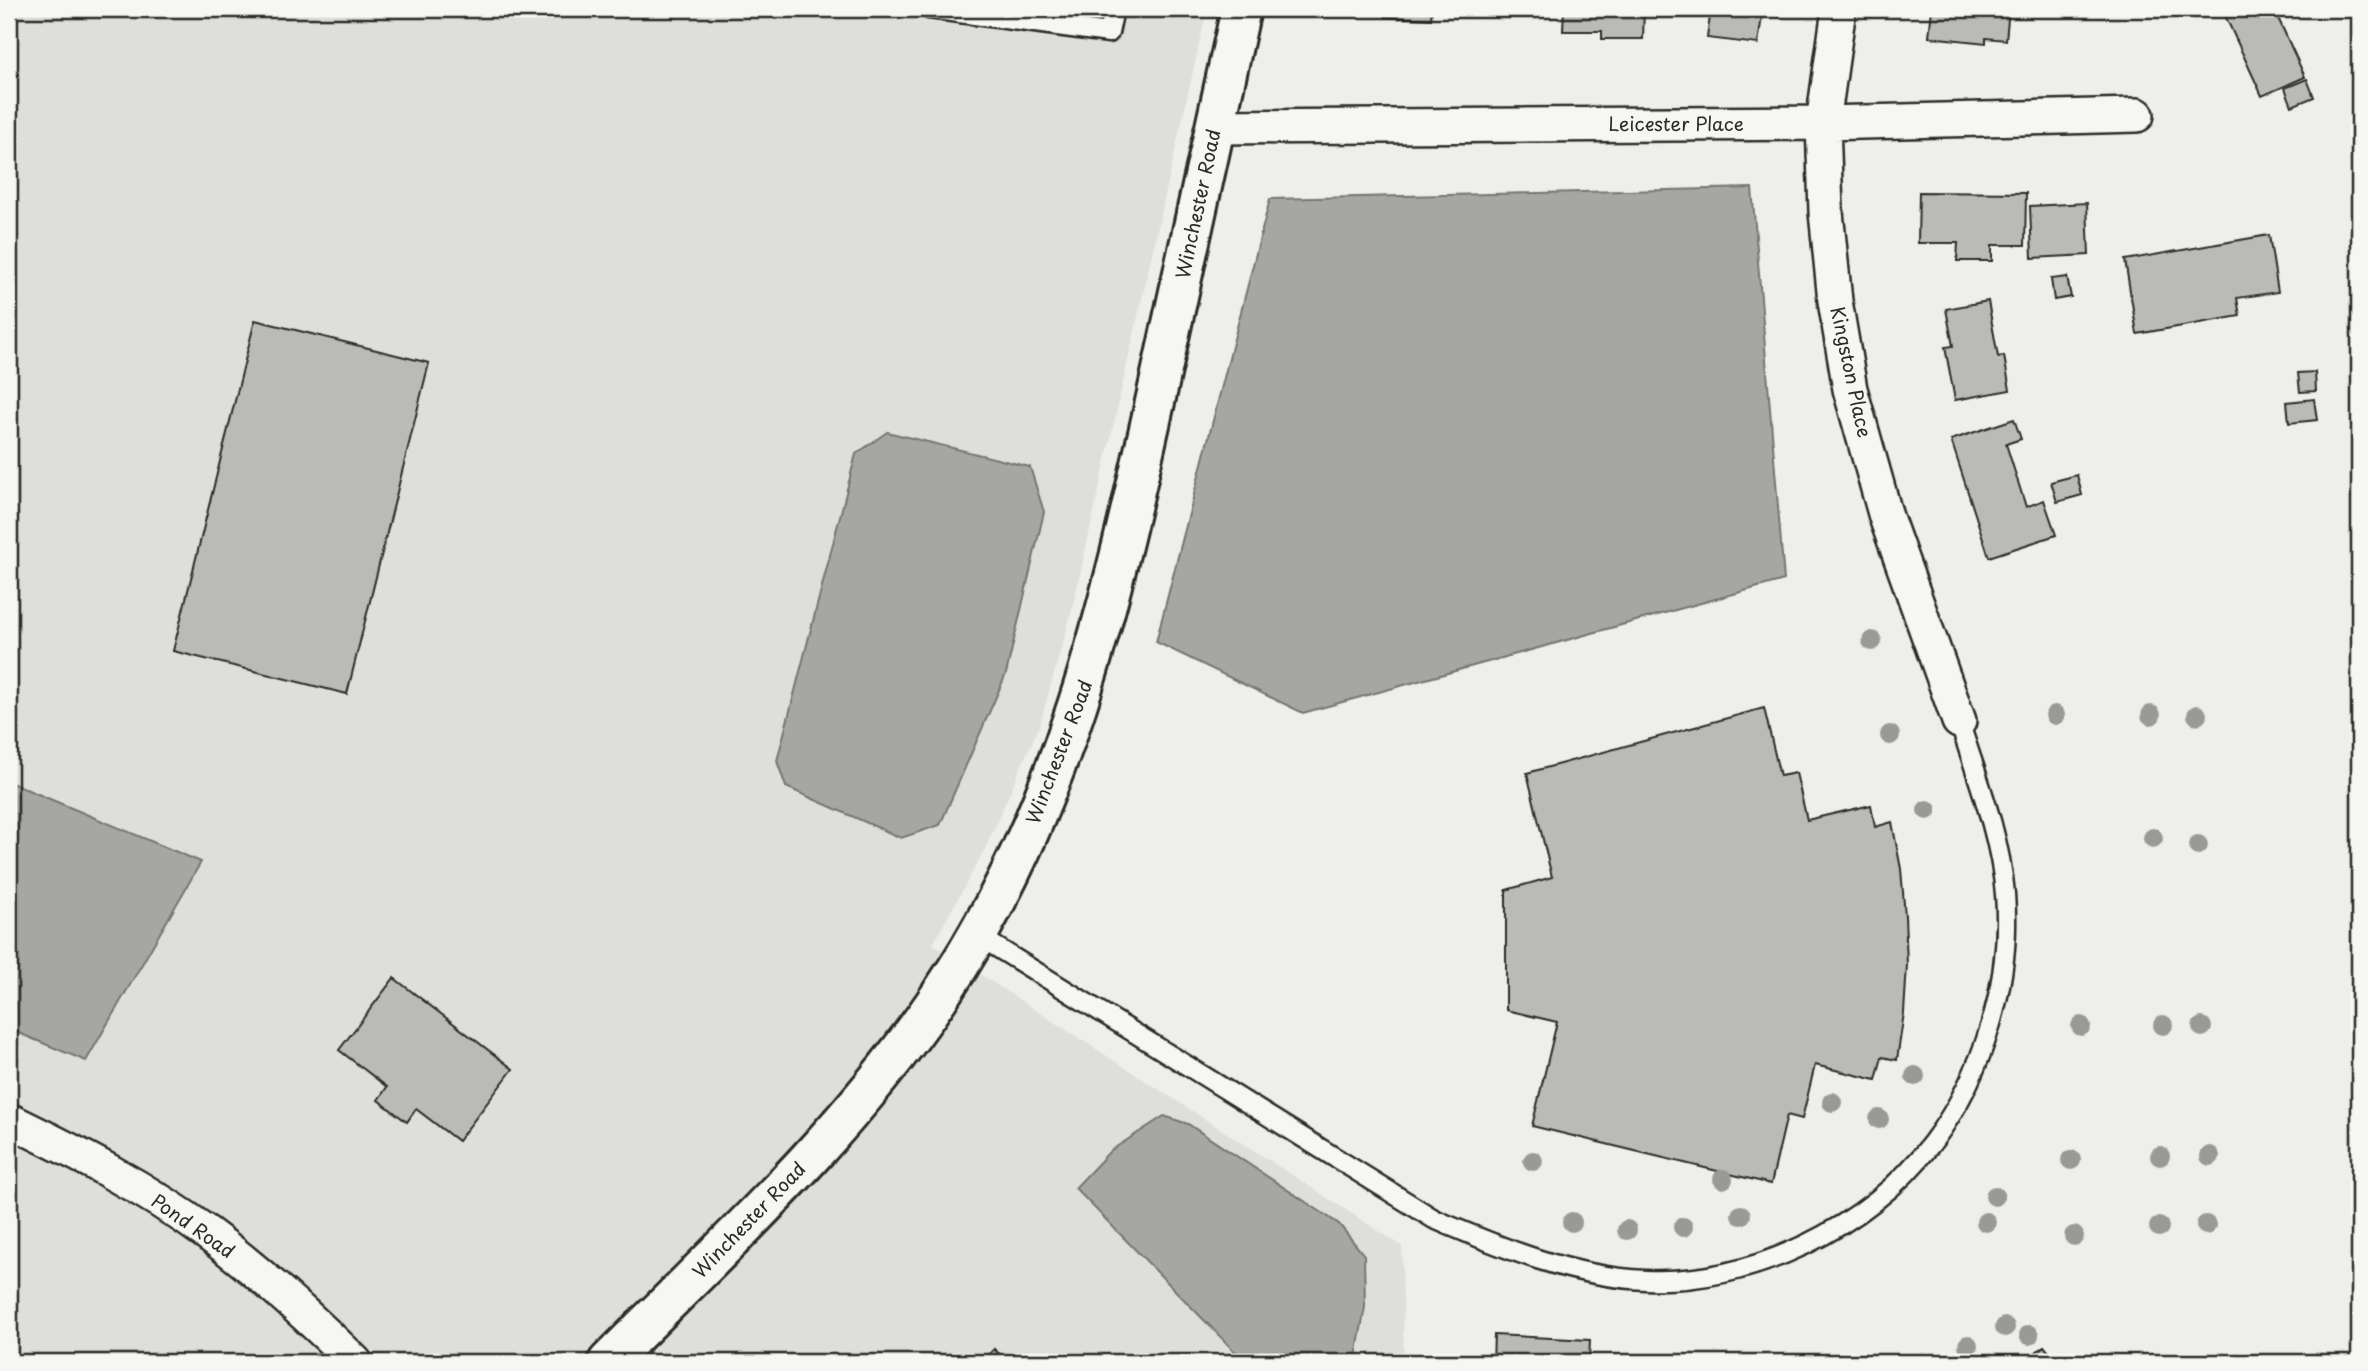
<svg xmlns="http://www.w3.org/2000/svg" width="2368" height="1371" font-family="'Playpen Sans',sans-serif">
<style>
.built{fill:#dededb}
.water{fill:#a6a6a3;stroke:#757573;stroke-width:2}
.building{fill:#babab7;stroke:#2b2b2b;stroke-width:2}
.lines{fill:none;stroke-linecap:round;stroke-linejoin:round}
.lane-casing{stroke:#2b2b2b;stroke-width:23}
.street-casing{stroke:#2b2b2b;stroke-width:38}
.secondary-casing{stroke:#2b2b2b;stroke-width:44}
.lane{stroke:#f6f6f2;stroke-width:18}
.street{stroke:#f6f6f2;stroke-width:33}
.secondary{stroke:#f6f6f2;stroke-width:38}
.tree{fill:#999997}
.labels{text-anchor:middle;stroke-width:5;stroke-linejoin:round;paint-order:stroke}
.street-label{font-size:19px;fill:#2b2b2b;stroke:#f6f6f2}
</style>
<rect width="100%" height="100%" fill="#eeeeea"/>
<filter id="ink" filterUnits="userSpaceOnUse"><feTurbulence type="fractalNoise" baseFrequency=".0143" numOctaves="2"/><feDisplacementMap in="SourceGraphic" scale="14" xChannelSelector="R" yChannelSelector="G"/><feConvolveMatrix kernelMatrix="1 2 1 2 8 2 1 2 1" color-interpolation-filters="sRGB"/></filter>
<g filter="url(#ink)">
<path class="built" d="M 9,9 L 1207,9 L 1072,610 L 1040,724 L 985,849 L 933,944 L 1402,1246 L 1404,1362 L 9,1362 Z"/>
<path class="water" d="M 1752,188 L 1784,580 L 1303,713 L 1156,642 L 1270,199 Z
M 887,432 L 1030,467 L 1044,512 L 1006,674 L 940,825 L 901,838 L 786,787 L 777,761 L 856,454 Z
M 9,782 L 201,862 L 86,1061 L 9,1029 Z
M 1164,1116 L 1188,1124 L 1339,1224 L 1364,1255 L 1365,1307 L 1355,1362 L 1245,1362 L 1075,1188 L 1110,1151 Z"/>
<path class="building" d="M 1385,9 L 1432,9 L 1431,19 L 1385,17 Z
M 1564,9 L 1644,9 L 1643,39 L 1602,39 L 1602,31 L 1563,31 Z
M 1711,9 L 1763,9 L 1758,44 L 1707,38 Z
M 1932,9 L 2009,9 L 2006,40 L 1986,38 L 1986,43 L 1929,37 Z
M 2228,9 L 2274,9 L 2305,77 L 2262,96 L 2223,11 Z
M 2307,79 L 2314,97 L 2292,106 L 2285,88 Z
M 1919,192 L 2026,193 L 2025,245 L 1992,245 L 1992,261 L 1957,261 L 1958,243 L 1918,243 Z
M 2087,203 L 2089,255 L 2032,258 L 2030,206 Z
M 2269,235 L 2278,292 L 2237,298 L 2240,316 L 2137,334 L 2125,260 Z
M 2067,277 L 2071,297 L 2054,300 L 2051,279 Z
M 1988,301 L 1998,357 L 2004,356 L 2010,390 L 1955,400 L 1945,347 L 1953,346 L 1946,309 Z
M 255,320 L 429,363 L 347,694 L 173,651 Z
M 2315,372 L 2316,391 L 2300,392 L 2298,373 Z
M 2314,399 L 2317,420 L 2289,423 L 2287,402 Z
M 2014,419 L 2021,439 L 2006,444 L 2026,507 L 2044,500 L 2056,535 L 1989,557 L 1951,440 Z
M 2077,475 L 2082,495 L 2057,502 L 2051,482 Z
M 1764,708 L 1780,776 L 1796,773 L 1807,820 L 1871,805 L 1875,827 L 1892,822 L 1901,869 L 1905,916 L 1907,965 L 1904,1013 L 1897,1060 L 1882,1057 L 1876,1080 L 1815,1065 L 1802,1119 L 1787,1115 L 1771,1184 L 1532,1126 L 1557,1022 L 1506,1010 L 1506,890 L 1552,877 L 1527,773 Z
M 394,978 L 513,1069 L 458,1141 L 416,1109 L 407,1122 L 378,1100 L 387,1087 L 339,1050 Z
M 1494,1335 L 1590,1340 L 1589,1362 L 1493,1362 Z
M 2044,1346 L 2057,1362 L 2023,1362 Z
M 994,1349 L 1008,1362 L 981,1362 Z"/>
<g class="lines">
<defs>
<path id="lane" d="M 929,9 L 1109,33 L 1114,9
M 977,935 L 1434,1219 C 1502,1248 1572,1277 1646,1280 C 1752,1284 1868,1228 1932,1143 C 1984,1074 2012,980 2005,894 C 2000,835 1977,777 1959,721"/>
<path id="street" d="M 1839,9 L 1823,123 L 1826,212 L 1835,301 L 1850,389 L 1886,517 L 1959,721
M 1215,127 L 1823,123 L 2137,115
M 9,1120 C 77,1153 146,1188 207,1233 C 260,1272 308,1316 355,1362"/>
<path id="secondary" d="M 608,1362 C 724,1246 846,1134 939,997 C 1063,814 1110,606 1157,393 C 1185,265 1212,137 1241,9"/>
</defs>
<use href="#lane" class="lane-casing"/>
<use href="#street" class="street-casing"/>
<use href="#secondary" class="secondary-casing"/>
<use href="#lane" class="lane"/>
<use href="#street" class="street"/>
<use href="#secondary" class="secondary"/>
</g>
<g class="tree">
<circle cx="1872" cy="641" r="10"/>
<circle cx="2055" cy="715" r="10"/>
<circle cx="2151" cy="715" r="10"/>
<circle cx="2197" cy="715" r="10"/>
<circle cx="1890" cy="735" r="10"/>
<circle cx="1927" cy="810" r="10"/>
<circle cx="2153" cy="838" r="10"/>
<circle cx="2198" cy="845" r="10"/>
<circle cx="2163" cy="1025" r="10"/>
<circle cx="2081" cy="1026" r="10"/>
<circle cx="2202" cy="1027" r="10"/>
<circle cx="1915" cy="1076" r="10"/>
<circle cx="1832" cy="1102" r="10"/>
<circle cx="1879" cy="1119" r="10"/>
<circle cx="2160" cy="1156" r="10"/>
<circle cx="2210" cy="1156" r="10"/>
<circle cx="2071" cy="1160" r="10"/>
<circle cx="1533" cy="1161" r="10"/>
<circle cx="1723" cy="1179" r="10"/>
<circle cx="1995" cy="1196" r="10"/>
<circle cx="1741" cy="1215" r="10"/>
<circle cx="1572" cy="1222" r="10"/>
<circle cx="1986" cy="1222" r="10"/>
<circle cx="2206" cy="1225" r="10"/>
<circle cx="1683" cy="1227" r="10"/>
<circle cx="2159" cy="1227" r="10"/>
<circle cx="1627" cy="1230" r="10"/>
<circle cx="2074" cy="1236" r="10"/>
<circle cx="2005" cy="1327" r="10"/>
<circle cx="2029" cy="1335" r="10"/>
<circle cx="1968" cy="1345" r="10"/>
</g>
</g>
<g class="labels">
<g class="street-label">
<text x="1676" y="131">Leicester Place</text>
<text transform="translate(1198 204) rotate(-78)" y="7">Winchester Road</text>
<text transform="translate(1851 372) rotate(78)" y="7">Kingston Place</text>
<text transform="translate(1059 752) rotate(-69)" y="7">Winchester Road</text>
<text transform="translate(749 1220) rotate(-46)" y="7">Winchester Road</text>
<text transform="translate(193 1226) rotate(35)" y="7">Pond Road</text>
</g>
</g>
<rect width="2368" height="1371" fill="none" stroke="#f6f6f2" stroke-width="35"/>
<rect x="18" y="18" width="2333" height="1336" fill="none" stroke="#2b2b2b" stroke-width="2.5" filter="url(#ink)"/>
</svg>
